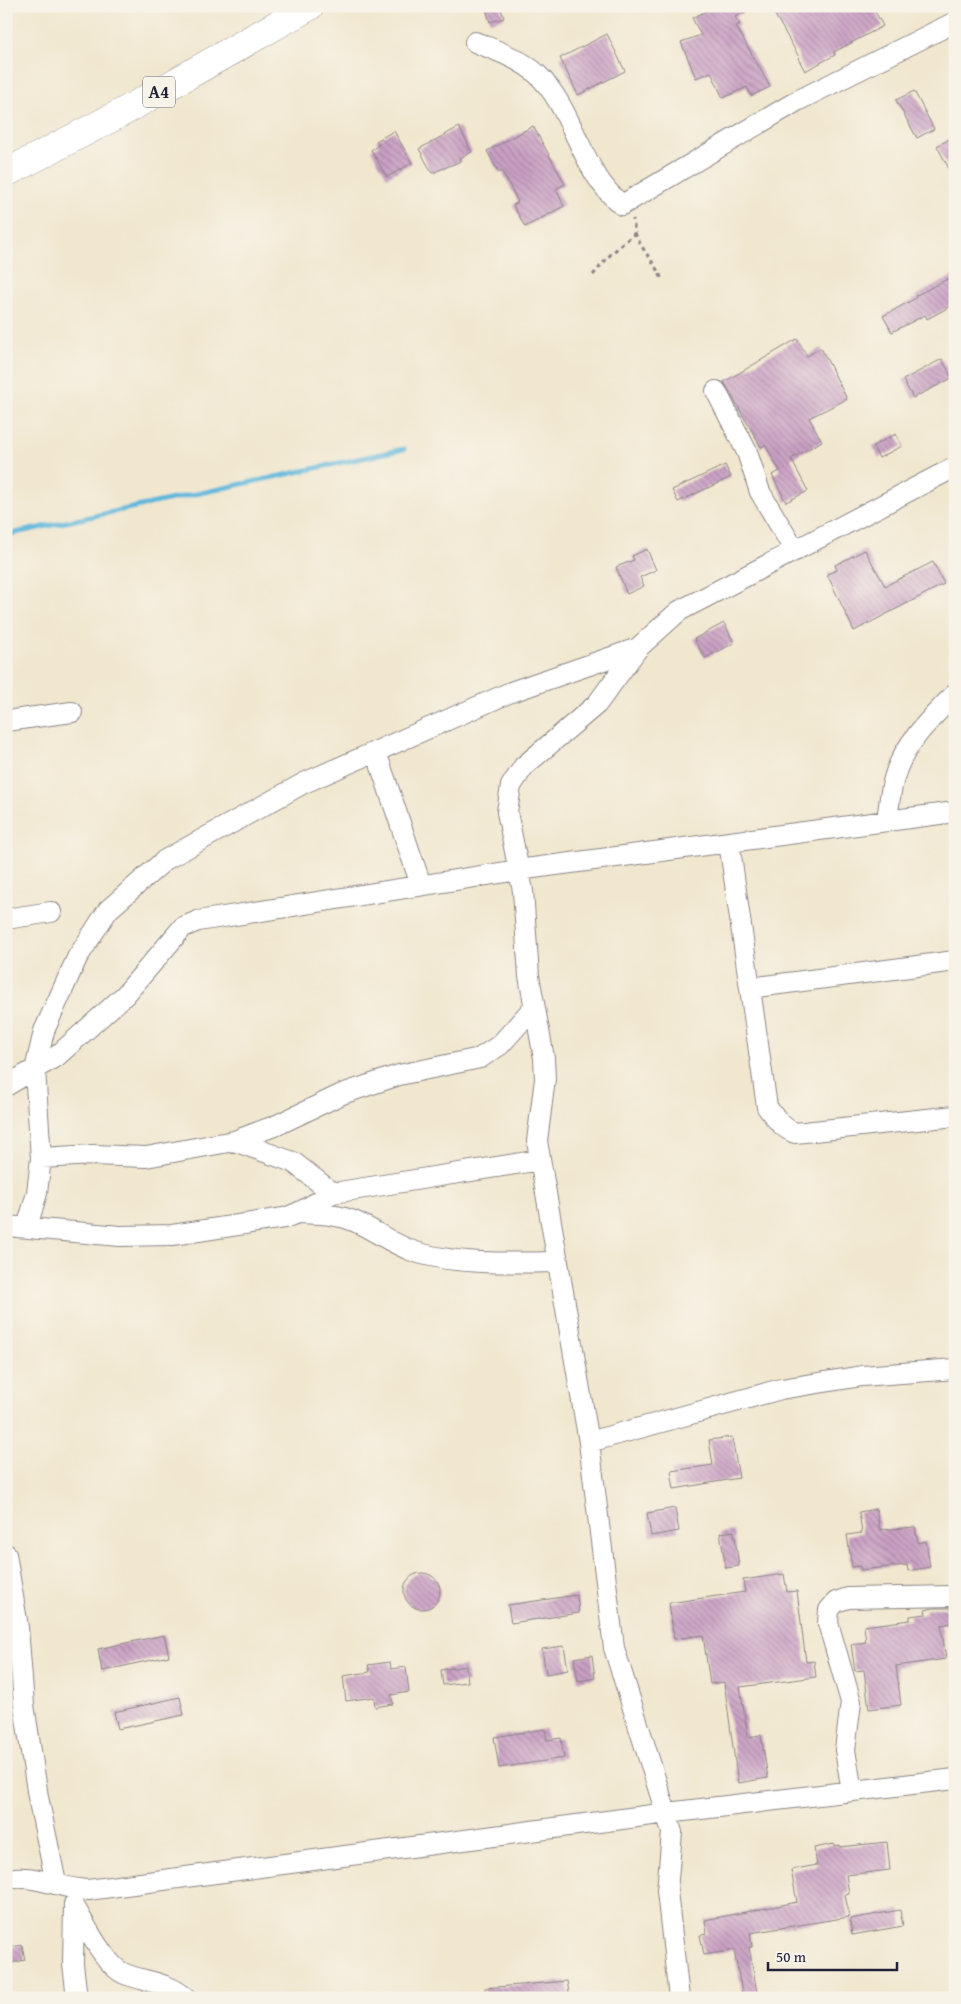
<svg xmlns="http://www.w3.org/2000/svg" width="961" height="2004" font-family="'Gentium Book Plus',serif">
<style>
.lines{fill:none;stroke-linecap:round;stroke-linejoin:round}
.stream{stroke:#5eb7db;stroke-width:5}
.building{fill:url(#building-back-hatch)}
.minor-casing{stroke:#8a8485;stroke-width:22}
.primary-casing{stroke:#8a8485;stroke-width:29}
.path{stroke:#8a8485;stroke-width:3;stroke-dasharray:4 4;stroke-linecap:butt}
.minor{stroke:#fff;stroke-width:20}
.primary{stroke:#fff;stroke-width:28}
.labels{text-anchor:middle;stroke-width:4.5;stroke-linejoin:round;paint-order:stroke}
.shield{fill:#f7f3e8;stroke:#62616f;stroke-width:1}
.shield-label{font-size:18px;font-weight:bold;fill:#22223b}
</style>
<defs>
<pattern id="building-back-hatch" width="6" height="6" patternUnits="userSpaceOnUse" patternTransform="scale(1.25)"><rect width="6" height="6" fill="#caa0c4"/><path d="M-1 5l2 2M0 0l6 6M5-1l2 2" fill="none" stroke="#a482a0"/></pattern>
</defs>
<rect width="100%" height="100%" fill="#f7f3e8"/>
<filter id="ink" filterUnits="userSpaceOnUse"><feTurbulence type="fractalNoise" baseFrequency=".02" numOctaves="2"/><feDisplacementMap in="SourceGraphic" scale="10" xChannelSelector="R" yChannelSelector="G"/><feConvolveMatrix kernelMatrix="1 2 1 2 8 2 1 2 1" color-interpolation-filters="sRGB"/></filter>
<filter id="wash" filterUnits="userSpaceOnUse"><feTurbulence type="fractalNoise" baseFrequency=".0096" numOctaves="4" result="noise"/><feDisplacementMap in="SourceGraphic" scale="20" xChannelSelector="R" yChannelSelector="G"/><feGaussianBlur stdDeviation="1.12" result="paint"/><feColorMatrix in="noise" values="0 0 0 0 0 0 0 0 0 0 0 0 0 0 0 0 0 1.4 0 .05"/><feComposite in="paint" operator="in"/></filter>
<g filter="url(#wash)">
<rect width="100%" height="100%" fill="#f1e7cf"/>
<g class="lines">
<path class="stream" d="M 6,535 L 404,449"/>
</g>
<g id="blocks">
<path class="building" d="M 485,6 L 500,6 L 504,18 L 490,22 Z
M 717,6 L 755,6 L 735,17 L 740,24 L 736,26 L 770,87 L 751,96 L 747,87 L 723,98 L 711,72 L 696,78 L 681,42 L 701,35 L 692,18 Z
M 770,6 L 872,6 L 883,26 L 834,52 L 835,55 L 805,71 L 798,58 L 799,57 Z
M 607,34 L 625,71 L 578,95 L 560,58 Z
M 914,91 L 934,129 L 917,138 L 896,100 Z
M 533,126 L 565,184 L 556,189 L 564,206 L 525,227 L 513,205 L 518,202 L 502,171 L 499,173 L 487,151 Z
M 459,127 L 472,152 L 460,158 L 461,161 L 432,173 L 419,149 Z
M 394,131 L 412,163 L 387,177 L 371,150 L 379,145 L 376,141 Z
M 955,136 L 955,180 L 937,146 Z
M 955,275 L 955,304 L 927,319 L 925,315 L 892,332 L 883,316 L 916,298 L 915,296 Z
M 797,339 L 807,356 L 821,348 L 847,399 L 809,418 L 822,441 L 791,459 L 808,491 L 786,502 L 772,475 L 780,471 L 765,445 L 761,447 L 724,382 Z
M 942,359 L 952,378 L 913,398 L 903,380 Z
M 896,434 L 902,446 L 879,458 L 873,446 Z
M 725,465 L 731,477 L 678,502 L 672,490 Z
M 647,549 L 656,570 L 640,577 L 644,586 L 627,594 L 616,567 L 634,560 L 632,556 Z
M 865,550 L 885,586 L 933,562 L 944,584 L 854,631 L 827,574 L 837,570 L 835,565 Z
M 724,623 L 734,643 L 705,658 L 694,639 Z
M 732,1437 L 739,1478 L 674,1489 L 671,1471 L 713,1465 L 709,1440 Z
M 675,1508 L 679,1531 L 651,1536 L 647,1513 Z
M 876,1509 L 880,1530 L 915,1527 L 918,1543 L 926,1541 L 930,1567 L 908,1571 L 907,1565 L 861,1570 L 860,1566 L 852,1567 L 847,1535 L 862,1533 L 859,1512 Z
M 734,1531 L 739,1566 L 726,1568 L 720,1533 Z
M404 1591a18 18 0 1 1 36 0a18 18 0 1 1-36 0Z
M 784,1574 L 787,1592 L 797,1591 L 806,1662 L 814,1661 L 816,1677 L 740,1687 L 748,1737 L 761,1735 L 768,1778 L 738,1783 L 724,1682 L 710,1684 L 703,1635 L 674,1639 L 669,1603 L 745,1592 L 743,1580 Z
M 577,1595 L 579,1613 L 511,1623 L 508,1605 Z
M 933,1608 L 951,1608 L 953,1623 L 941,1625 L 946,1659 L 896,1666 L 901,1705 L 869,1709 L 864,1670 L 855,1671 L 851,1644 L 866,1642 L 864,1626 L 910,1620 L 910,1616 L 926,1614 L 925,1610 Z
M 164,1635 L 169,1656 L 102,1671 L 98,1649 Z
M 564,1646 L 568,1670 L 546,1674 L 542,1649 Z
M 592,1655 L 595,1678 L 578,1681 L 574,1658 Z
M 390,1662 L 391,1669 L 406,1667 L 409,1692 L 391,1695 L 393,1704 L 375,1707 L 374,1697 L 346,1701 L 343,1676 L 370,1672 L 368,1665 Z
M 466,1666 L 468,1682 L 443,1685 L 441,1670 Z
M 180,1697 L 184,1715 L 118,1729 L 114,1712 Z
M 545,1729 L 547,1740 L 561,1738 L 564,1758 L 499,1768 L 494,1737 Z
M 887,1842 L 890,1870 L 846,1875 L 849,1893 L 845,1894 L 849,1917 L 750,1933 L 752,1947 L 749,1947 L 758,1998 L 743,1998 L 734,1950 L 704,1955 L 700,1935 L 707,1934 L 705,1920 L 797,1902 L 791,1870 L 817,1865 L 814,1848 L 834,1844 L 835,1846 L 840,1845 L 840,1847 Z
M 900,1910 L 903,1926 L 852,1935 L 850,1919 Z
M 22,1945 L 25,1960 L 6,1964 L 6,1948 Z
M 567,1981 L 570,1998 L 485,1998 L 485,1988 Z"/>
</g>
</g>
<g filter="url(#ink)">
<use href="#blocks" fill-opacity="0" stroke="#8a8485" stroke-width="1"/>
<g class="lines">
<defs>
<path id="minor" d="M 475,42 C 495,50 521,59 537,74 C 575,110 580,172 622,205 L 797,101 L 955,22
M 716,391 L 747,452 L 760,492 L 795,551
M 6,721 L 72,712
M 376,752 L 421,885
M 887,821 C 889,806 890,789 895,775 C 904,744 932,717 955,694
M 729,842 L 767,1107 C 775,1118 782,1128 795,1133 L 955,1116
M 6,919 L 51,912
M 750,988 L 955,961
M 6,1086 L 57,1056 L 125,995 L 183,927 L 198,921 L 518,870 L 955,812
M 234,1141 L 293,1162 L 333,1193
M 41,1158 L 93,1155 L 146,1157 L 234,1141 L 277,1125 L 342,1094 L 399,1075 L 480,1058 L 500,1045 L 534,1007
M 299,1213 C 318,1214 339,1214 356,1222 C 374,1230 391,1243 410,1250 C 449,1265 516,1263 558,1262
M 6,1226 L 120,1236 L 172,1235 L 284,1218 C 302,1213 316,1202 333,1193 L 540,1160
M 27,1227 L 37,1193 L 41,1158 L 35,1070 L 44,1031 L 77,958 L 108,910 L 165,860 L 304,783 L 511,692 L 638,648
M 589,1442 L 781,1389 L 862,1376 L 955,1369
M 6,1554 L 18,1627 L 24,1705 L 38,1797 L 56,1883
M 852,1791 L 845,1750 L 851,1702 L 828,1623 L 829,1610 L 836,1602 L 848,1598 L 955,1596
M 6,1879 C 34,1873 60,1889 88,1890 L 667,1813 L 955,1779
M 74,1904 L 73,1964 L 77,1998
M 74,1906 C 85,1924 106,1967 125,1974 C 146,1982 168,1982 186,1998
M 679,1998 L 667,1891 L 672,1832 L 614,1648 L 589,1442 L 537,1141 L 545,1079 L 544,1058 L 529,976 L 523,891 L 507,812 L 511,786 L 524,766 L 597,704 L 638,648 L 679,611 L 955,467"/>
<path id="primary" d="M 6,173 L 123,112 L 310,6"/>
</defs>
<use href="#minor" class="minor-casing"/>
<use href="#primary" class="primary-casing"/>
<path class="path" d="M 635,233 C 642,250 654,262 662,279
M 593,275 L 611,254 L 635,233 L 633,219"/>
<use href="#minor" class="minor"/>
<use href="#primary" class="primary"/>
</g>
</g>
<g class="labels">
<rect class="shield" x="143" y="76.5" width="32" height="31" rx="4"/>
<g class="shield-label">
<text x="159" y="98">A4</text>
</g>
</g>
<rect width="961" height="2004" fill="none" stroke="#f7f3e8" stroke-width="25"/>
<path d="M768 1962v8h129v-8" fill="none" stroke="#22223b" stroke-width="2.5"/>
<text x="776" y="1962" font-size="15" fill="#22223b" stroke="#f7f3e8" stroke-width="4" paint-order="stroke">50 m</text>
</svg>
